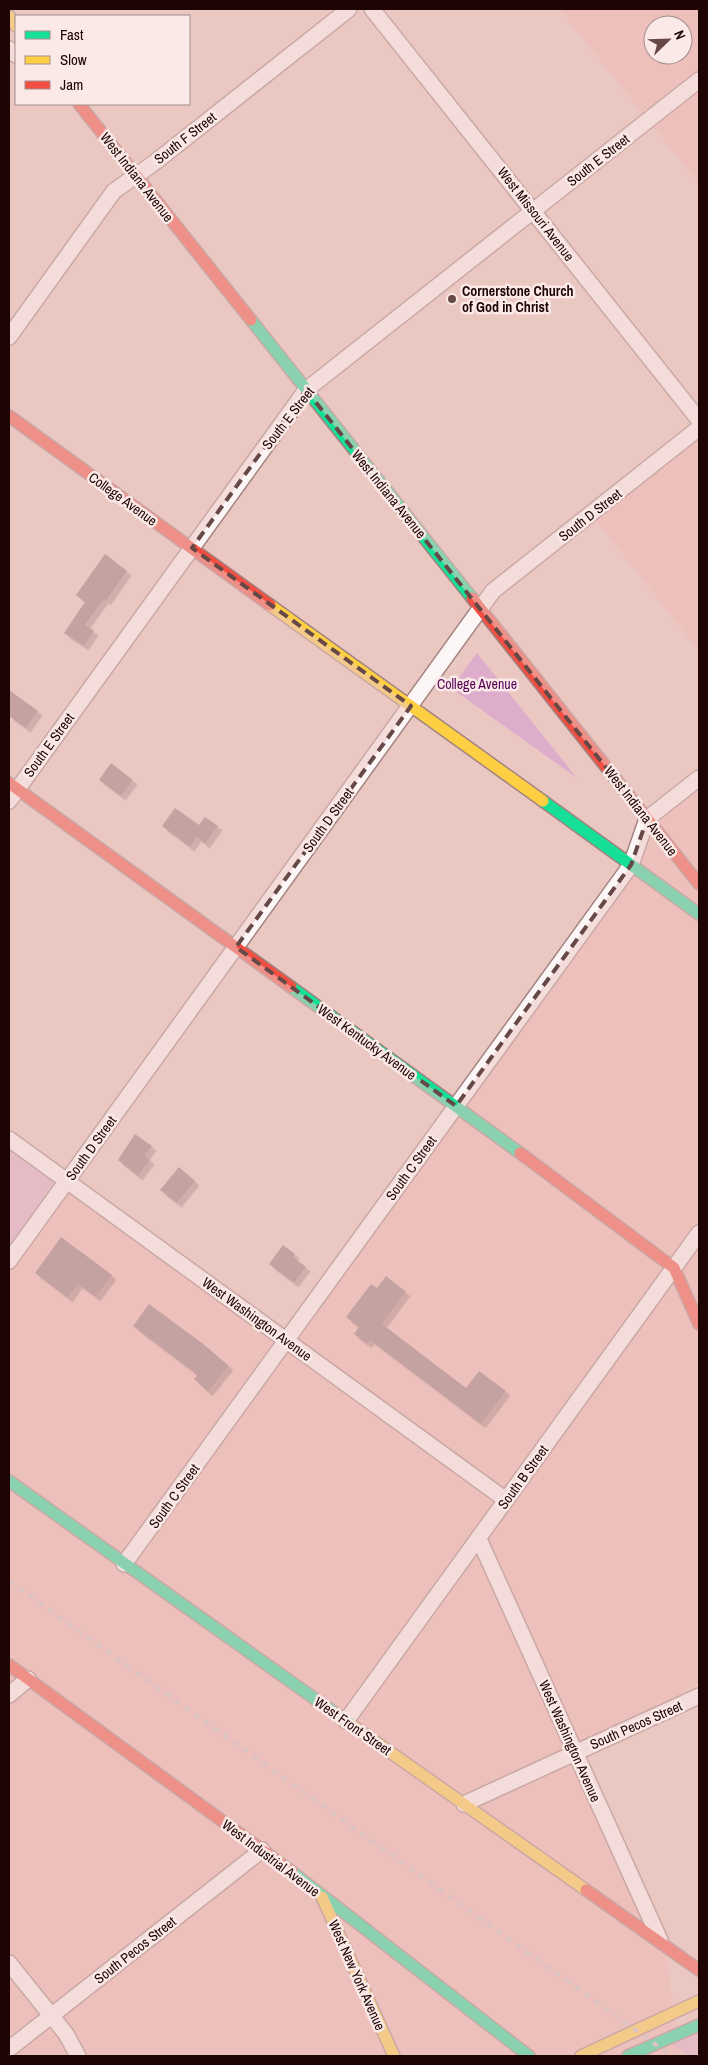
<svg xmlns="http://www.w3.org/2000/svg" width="708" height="2065" font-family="'Archivo Narrow',sans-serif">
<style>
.built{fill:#f1b9b3;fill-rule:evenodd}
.green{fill:#deadcb}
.building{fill:#967679;filter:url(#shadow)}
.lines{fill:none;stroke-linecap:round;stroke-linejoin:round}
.street-casing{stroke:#a18380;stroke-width:18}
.fast-casing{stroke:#a18380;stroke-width:14}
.slow-casing{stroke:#a18380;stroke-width:14}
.jam-casing{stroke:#a18380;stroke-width:14}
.street{stroke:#fcf7f6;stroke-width:15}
.fast{stroke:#16e098;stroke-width:11}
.slow{stroke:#ffcf43;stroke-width:11}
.jam{stroke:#f24e42;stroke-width:11}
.rail{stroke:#cabfbe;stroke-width:4;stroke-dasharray:6 6;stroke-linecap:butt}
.marked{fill:none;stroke:#664846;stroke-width:4;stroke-dasharray:10 6;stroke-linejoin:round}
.poi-dot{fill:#664846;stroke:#fae9e6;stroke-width:2}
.labels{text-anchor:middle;stroke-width:5;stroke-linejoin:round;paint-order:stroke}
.street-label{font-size:14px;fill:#1e0403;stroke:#fae9e6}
.poi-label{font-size:14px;font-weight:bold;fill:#1e0403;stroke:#fae9e6;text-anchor:start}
.park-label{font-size:14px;fill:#560358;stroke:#fae9e6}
</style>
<defs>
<filter id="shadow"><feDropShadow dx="4.5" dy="4.5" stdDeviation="0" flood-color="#0004"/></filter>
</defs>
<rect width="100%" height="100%" fill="#ebc7c2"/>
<path class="built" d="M 559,9 L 699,9 L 699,184 ZM 653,25 L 683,25 L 683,55 L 653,55 Z
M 699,427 L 699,651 L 590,513 Z
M 699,779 L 699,1683 L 575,1753 L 666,1953 L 680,2056 L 9,2056 L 9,1262 L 67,1182 L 287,1340 L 657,828 L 650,818 Z"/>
<path class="green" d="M 477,653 L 577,778 L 451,688 Z
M 9,1139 L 67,1181 L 9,1261 Z
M 699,2032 L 699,2056 L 688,2056 L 671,2044 Z"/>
<path class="building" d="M 105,554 L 127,571 L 106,601 L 104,599 L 85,625 L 94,631 L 84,646 L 64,633 L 85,602 L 76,595 Z
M 9,690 L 38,711 L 26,728 L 9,716 Z
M 111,763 L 133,780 L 121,796 L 99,780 Z
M 175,808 L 199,825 L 205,817 L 218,826 L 205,844 L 197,837 L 190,847 L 162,826 Z
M 135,1134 L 152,1146 L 145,1156 L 150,1160 L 138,1176 L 118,1160 Z
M 179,1167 L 195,1181 L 177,1203 L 160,1190 Z
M 61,1237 L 112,1275 L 96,1297 L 78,1284 L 68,1298 L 35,1273 Z
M 283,1245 L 295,1254 L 293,1257 L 306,1267 L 294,1283 L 269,1264 Z
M 386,1276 L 406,1292 L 382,1324 L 466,1388 L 479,1371 L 506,1391 L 481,1424 L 370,1340 L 367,1344 L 354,1334 L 359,1327 L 346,1317 L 371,1284 L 377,1288 Z
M 149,1304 L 202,1343 L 229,1366 L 208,1392 L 194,1379 L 197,1376 L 195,1373 L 133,1326 Z"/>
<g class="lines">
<defs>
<path id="street" d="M 372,9 L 699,420
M 9,49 L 16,55
M 9,337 L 114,191 L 154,163 L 349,9
M 9,801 L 306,390 L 699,80
M 9,1139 L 506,1500
M 9,1261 L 493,591 L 699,428
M 479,1539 L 660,1940
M 124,1564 L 631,865 L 647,819 L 699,778
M 9,1695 L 28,1679
M 346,1721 L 699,1233
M 464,1804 L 699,1696
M 9,1963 L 66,2034 L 78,2056
M 9,2049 L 262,1850"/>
<path id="fast" d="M 251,320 L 472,598
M 543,801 L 699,914
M 291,987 L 520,1153
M 9,1481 L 353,1726
M 292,1872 L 529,2056
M 628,2056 L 699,2025"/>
<path id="slow" d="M 9,16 L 16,26
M 270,605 L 543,801
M 353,1726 L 586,1890
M 322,1897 L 394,2056
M 581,2056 L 699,2001"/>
<path id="jam" d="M 79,104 L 251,320
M 9,416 L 270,605
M 472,598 L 699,884
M 9,783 L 291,987
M 520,1153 L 674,1268 L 699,1324
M 9,1665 L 292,1872
M 586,1890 L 699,1970"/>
</defs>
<use href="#street" class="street-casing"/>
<use href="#fast" class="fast-casing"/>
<use href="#slow" class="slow-casing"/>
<use href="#jam" class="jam-casing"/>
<use href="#street" class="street"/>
<use href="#fast" class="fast"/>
<use href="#slow" class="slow"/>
<use href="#jam" class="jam"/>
<path class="rail" d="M 9,1581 L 672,2056"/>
</g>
<path d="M0 0H708V2065H0ZM 306,390 L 647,819 L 631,865 L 456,1106 L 236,947 L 411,706 L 192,548 Z" fill="#ebc7c2" fill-opacity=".55" fill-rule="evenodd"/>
<path class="marked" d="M 306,390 L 647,819 L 631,865 L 456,1106 L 236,947 L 411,706 L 192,548 Z"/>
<circle class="poi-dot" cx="452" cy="299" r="5"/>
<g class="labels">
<g class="street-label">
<text transform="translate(185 138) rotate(-38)" y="5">South F Street</text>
<text transform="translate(598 160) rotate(-38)" y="5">South E Street</text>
<text transform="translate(137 177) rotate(52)" y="5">West Indiana Avenue</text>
<text transform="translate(536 214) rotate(52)" y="5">West Missouri Avenue</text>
<text transform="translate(288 418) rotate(-52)" y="5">South E Street</text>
<text transform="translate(389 494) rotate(51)" y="5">West Indiana Avenue</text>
<text transform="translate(123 499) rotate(36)" y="5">College Avenue</text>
<text transform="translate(590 515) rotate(-38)" y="5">South D Street</text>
<text transform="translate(49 745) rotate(-54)" y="5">South E Street</text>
<text transform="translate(641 811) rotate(52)" y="5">West Indiana Avenue</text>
<text transform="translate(328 820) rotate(-54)" y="5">South D Street</text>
<text transform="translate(367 1042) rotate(36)" y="5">West Kentucky Avenue</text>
<text transform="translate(91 1148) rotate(-54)" y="5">South D Street</text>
<text transform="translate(411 1168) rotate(-54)" y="5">South C Street</text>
<text transform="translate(257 1319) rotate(36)" y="5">West Washington Avenue</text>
<text transform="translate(523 1477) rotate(-54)" y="5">South B Street</text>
<text transform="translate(174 1496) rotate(-54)" y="5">South C Street</text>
<text transform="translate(636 1725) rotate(-24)" y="5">South Pecos Street</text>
<text transform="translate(353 1726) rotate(35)" y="5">West Front Street</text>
<text transform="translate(570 1741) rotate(66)" y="5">West Washington Avenue</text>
<text transform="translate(271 1858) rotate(37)" y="5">West Industrial Avenue</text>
<text transform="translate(135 1950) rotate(-38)" y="5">South Pecos Street</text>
<text transform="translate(357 1975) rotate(66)" y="5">West New York Avenue</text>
</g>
<g class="poi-label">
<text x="462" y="296">Cornerstone Church<tspan x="462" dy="16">of God in Christ</tspan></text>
</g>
<g class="park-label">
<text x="477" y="689">College Avenue</text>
</g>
</g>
<rect width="708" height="2065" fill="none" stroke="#1e0403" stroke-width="20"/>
<rect x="15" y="15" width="175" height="90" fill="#fae9e6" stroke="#a28d8b"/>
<rect x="25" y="31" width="25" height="8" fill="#16e098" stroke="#a28d8b"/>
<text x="60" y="40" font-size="15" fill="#1e0403">Fast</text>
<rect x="25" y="56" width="25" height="8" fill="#ffcf43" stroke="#a28d8b"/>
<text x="60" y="65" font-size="15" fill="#1e0403">Slow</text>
<rect x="25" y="81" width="25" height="8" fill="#f24e42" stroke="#a28d8b"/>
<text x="60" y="90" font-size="15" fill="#1e0403">Jam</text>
<g transform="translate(668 40) rotate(67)"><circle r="24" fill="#fae9e6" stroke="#a28d8b"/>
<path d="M0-4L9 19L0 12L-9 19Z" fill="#664846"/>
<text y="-8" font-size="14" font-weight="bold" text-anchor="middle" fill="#1e0403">N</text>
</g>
</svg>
